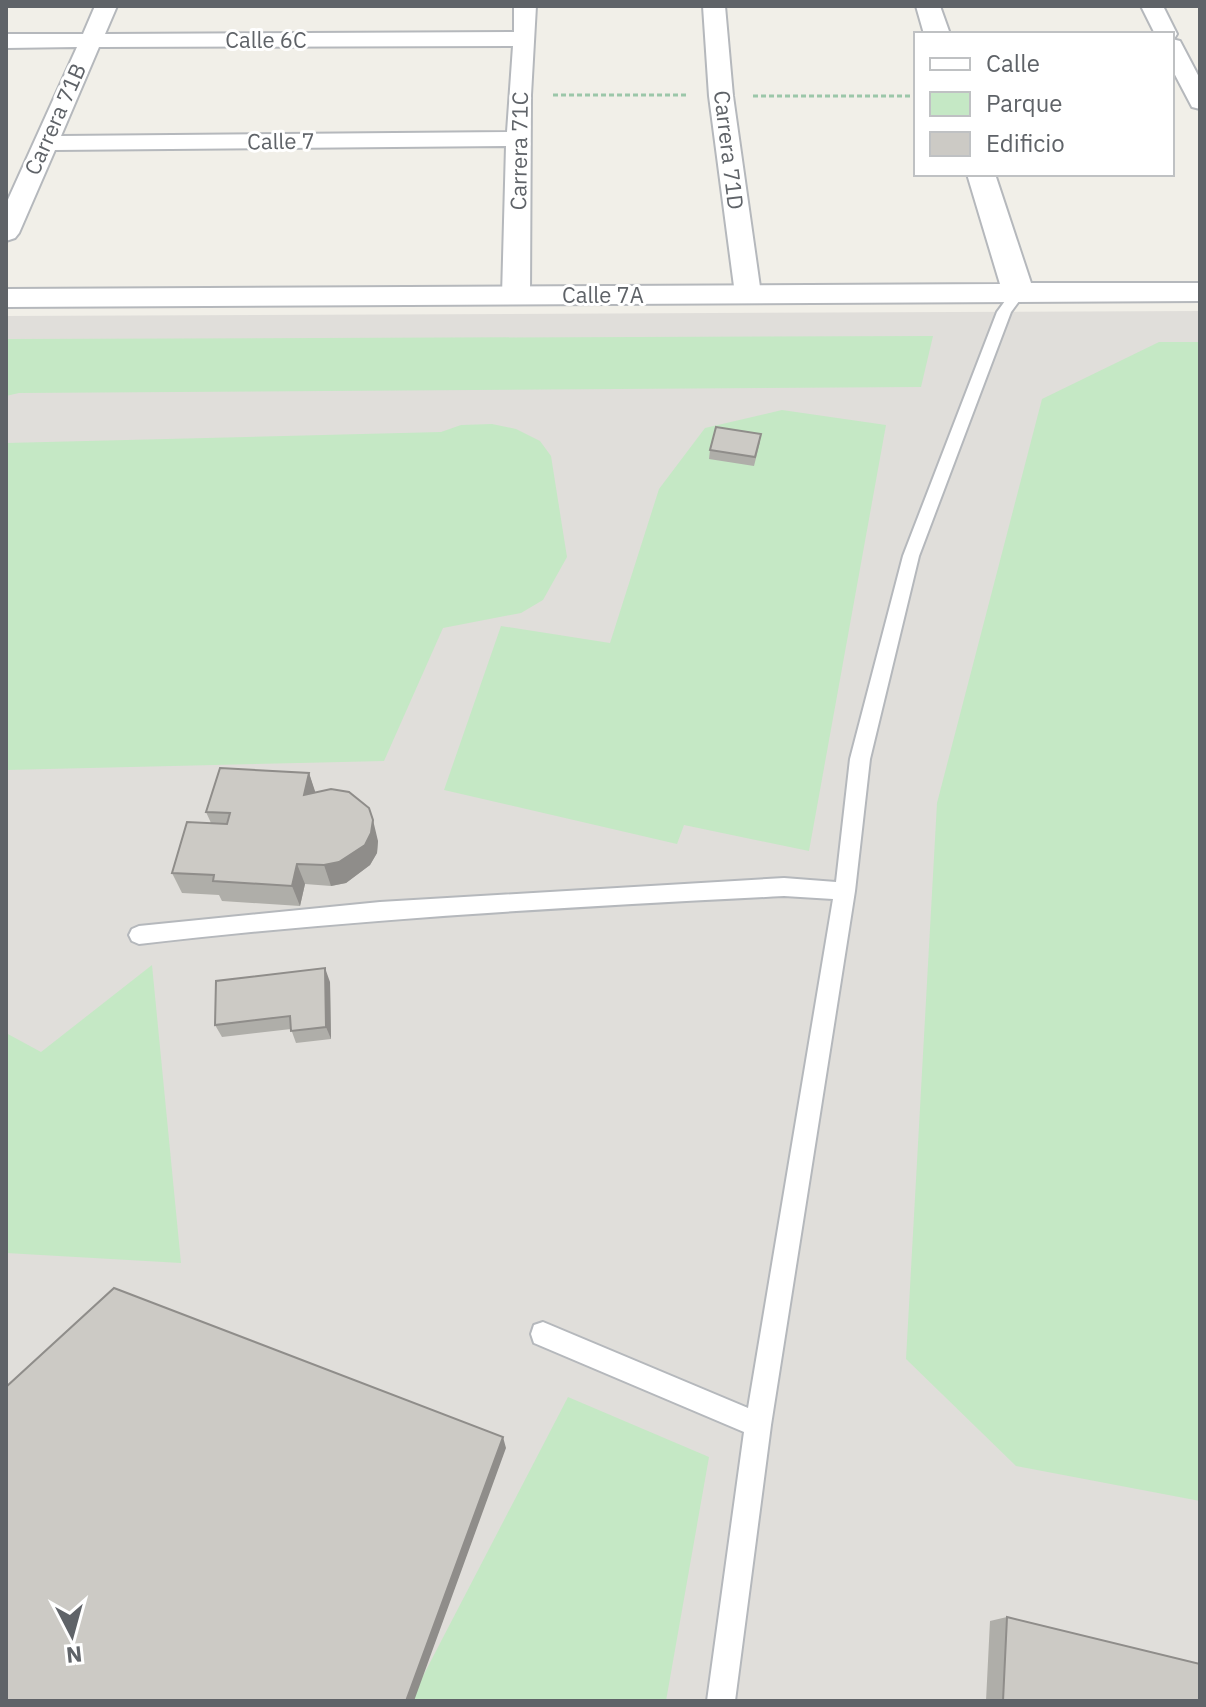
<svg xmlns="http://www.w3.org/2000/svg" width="1206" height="1707" font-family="'IBM Plex Sans',sans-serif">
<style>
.industrial{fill:#e0deda}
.green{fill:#c5e8c5}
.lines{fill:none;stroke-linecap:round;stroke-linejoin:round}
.service-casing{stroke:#b5b8bc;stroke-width:4}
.minor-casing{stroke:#b5b8bc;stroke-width:4}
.tertiary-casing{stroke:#b5b8bc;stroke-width:4}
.path{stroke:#9cc7a9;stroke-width:3;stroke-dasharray:5 3;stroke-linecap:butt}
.service{fill:#fff;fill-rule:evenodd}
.minor{fill:#fff;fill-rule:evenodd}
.tertiary{fill:#fff;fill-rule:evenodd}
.wall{fill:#afaea9}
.shaded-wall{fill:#8f8d8a}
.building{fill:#cccac5;stroke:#8f8d8a;stroke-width:2}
.labels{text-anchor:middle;stroke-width:6;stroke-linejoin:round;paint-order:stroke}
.far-street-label{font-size:22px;fill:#5f6368;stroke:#fff}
</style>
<rect width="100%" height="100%" fill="#f1efe8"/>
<path class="industrial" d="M 1200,311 L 1200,1701 L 6,1701 L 6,316 Z"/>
<path class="green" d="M 933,336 L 921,387 L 19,393 L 6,396 L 6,339 Z
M 1159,342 L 1200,342 L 1200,1501 L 1016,1466 L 906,1359 L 937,803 L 1042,399 Z
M 782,410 L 886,425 L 809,851 L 684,825 L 677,844 L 444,790 L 501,626 L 610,643 L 659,489 L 705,428 Z
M 492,424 L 516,429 L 540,441 L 551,456 L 567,557 L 543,600 L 521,613 L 443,628 L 384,761 L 6,770 L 6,443 L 441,432 L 461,425 Z
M 152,965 L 181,1263 L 6,1253 L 6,1033 L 41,1052 Z
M 568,1397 L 709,1457 L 666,1701 L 410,1701 Z"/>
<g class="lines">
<defs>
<path id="service" d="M 1018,289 L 1025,293 L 1011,312 L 919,556 L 870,759 L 855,891 L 771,1425 L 735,1701 L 707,1701 L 744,1432 L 534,1343 L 531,1334 L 534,1325 L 543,1322 L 748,1408 L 833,899 L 784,896 C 569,907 353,919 139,944 L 132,941 L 129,935 L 132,929 L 139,926 L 380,902 L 784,878 L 836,882 L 850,759 L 903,556 L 997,312 L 1013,290 Z"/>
<path id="minor" d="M 95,6 L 117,6 L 105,34 L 514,32 L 514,6 L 536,6 L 531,95 L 530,296 L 526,302 L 506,302 L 502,296 L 506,146 L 55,150 L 19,233 L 15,238 L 6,241 L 6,204 L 77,47 L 6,48 L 6,34 L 83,34 ZM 513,46 L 507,132 L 61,136 L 99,47 Z
M 703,6 L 725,6 L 733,96 L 761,294 L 758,300 L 738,300 L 735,294 L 709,96 Z
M 1141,6 L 1163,6 L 1177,34 L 1174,39 L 1172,34 L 1155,34 Z
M 1172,39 L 1180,41 L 1200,79 L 1200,109 L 1192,107 L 1172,69 Z"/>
<path id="tertiary" d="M 916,6 L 940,6 L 950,34 L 924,34 Z
M 967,174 L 995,174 L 1031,283 L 1200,283 L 1200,301 L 6,307 L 6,289 L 1000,284 Z"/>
</defs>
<use href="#service" class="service-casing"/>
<use href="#minor" class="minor-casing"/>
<use href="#tertiary" class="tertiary-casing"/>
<path class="path" d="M 553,95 L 687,95
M 753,96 L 916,96"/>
<use href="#service" class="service"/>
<use href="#minor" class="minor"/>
<use href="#tertiary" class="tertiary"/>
</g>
<path class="wall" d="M 760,442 L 754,466 L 709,459 L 710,450 Z
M 309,773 L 315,793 L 378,841 L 377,853 L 370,865 L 346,883 L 331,886 L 305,884 L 300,906 L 222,901 L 219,895 L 182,893 L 172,873 L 211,823 L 206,812 Z
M 330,982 L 331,1039 L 296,1043 L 291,1029 L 222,1037 L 215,1025 Z
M 1007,1617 L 1200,1701 L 986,1701 L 990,1621 Z"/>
<path class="shaded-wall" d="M 309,773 L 316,794 L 304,795 Z
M 373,820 L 378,841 L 377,853 L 370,865 L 346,883 L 331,886 L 324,865 Z
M 297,864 L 305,884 L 300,906 L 292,886 Z
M 325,968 L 330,982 L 331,1039 L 326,1027 Z
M 503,1437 L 506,1448 L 414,1701 L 406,1701 Z"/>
<path class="building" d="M 716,427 L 761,434 L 755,457 L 710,450 Z
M 220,768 L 309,773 L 304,795 L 331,789 L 349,792 L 369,808 L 373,820 L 371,833 L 365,845 L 339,862 L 324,865 L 297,864 L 292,886 L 213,881 L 214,875 L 172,873 L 187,822 L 227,824 L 230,813 L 206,812 Z
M 325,968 L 326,1027 L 291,1031 L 290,1016 L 215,1025 L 216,981 Z
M 114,1288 L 503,1437 L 406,1701 L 6,1701 L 6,1387 Z
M 1007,1617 L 1200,1664 L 1200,1701 L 1003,1701 Z"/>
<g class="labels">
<g class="far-street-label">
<text x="266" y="48">Calle 6C</text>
<text transform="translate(55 119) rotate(-66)" y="8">Carrera 71B</text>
<text transform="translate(281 141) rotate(-1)" y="8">Calle 7</text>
<text transform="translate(729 150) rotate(83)" y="8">Carrera 71D</text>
<text transform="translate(519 151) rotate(-89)" y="8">Carrera 71C</text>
<text x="603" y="303">Calle 7A</text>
</g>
</g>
<rect width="1206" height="1707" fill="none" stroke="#5f6368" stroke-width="16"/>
<rect x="914" y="32" width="260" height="144" fill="#ffffff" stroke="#bfc1c3" stroke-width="2"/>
<rect x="930" y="58" width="40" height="12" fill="#ffffff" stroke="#bfc1c3" stroke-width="2"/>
<text x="986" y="72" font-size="24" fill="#5f6368">Calle</text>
<rect x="930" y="92" width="40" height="24" fill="#c5e8c5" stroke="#bfc1c3" stroke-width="2"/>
<text x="986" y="112" font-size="24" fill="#5f6368">Parque</text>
<rect x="930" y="132" width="40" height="24" fill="#cccac5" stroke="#bfc1c3" stroke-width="2"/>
<text x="986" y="152" font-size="24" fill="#5f6368">Edificio</text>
<g transform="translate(72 1635) rotate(174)" stroke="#ffffff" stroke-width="6" paint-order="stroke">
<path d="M0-6L14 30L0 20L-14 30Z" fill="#5f6368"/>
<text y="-12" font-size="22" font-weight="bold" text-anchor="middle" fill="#5f6368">N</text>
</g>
</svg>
